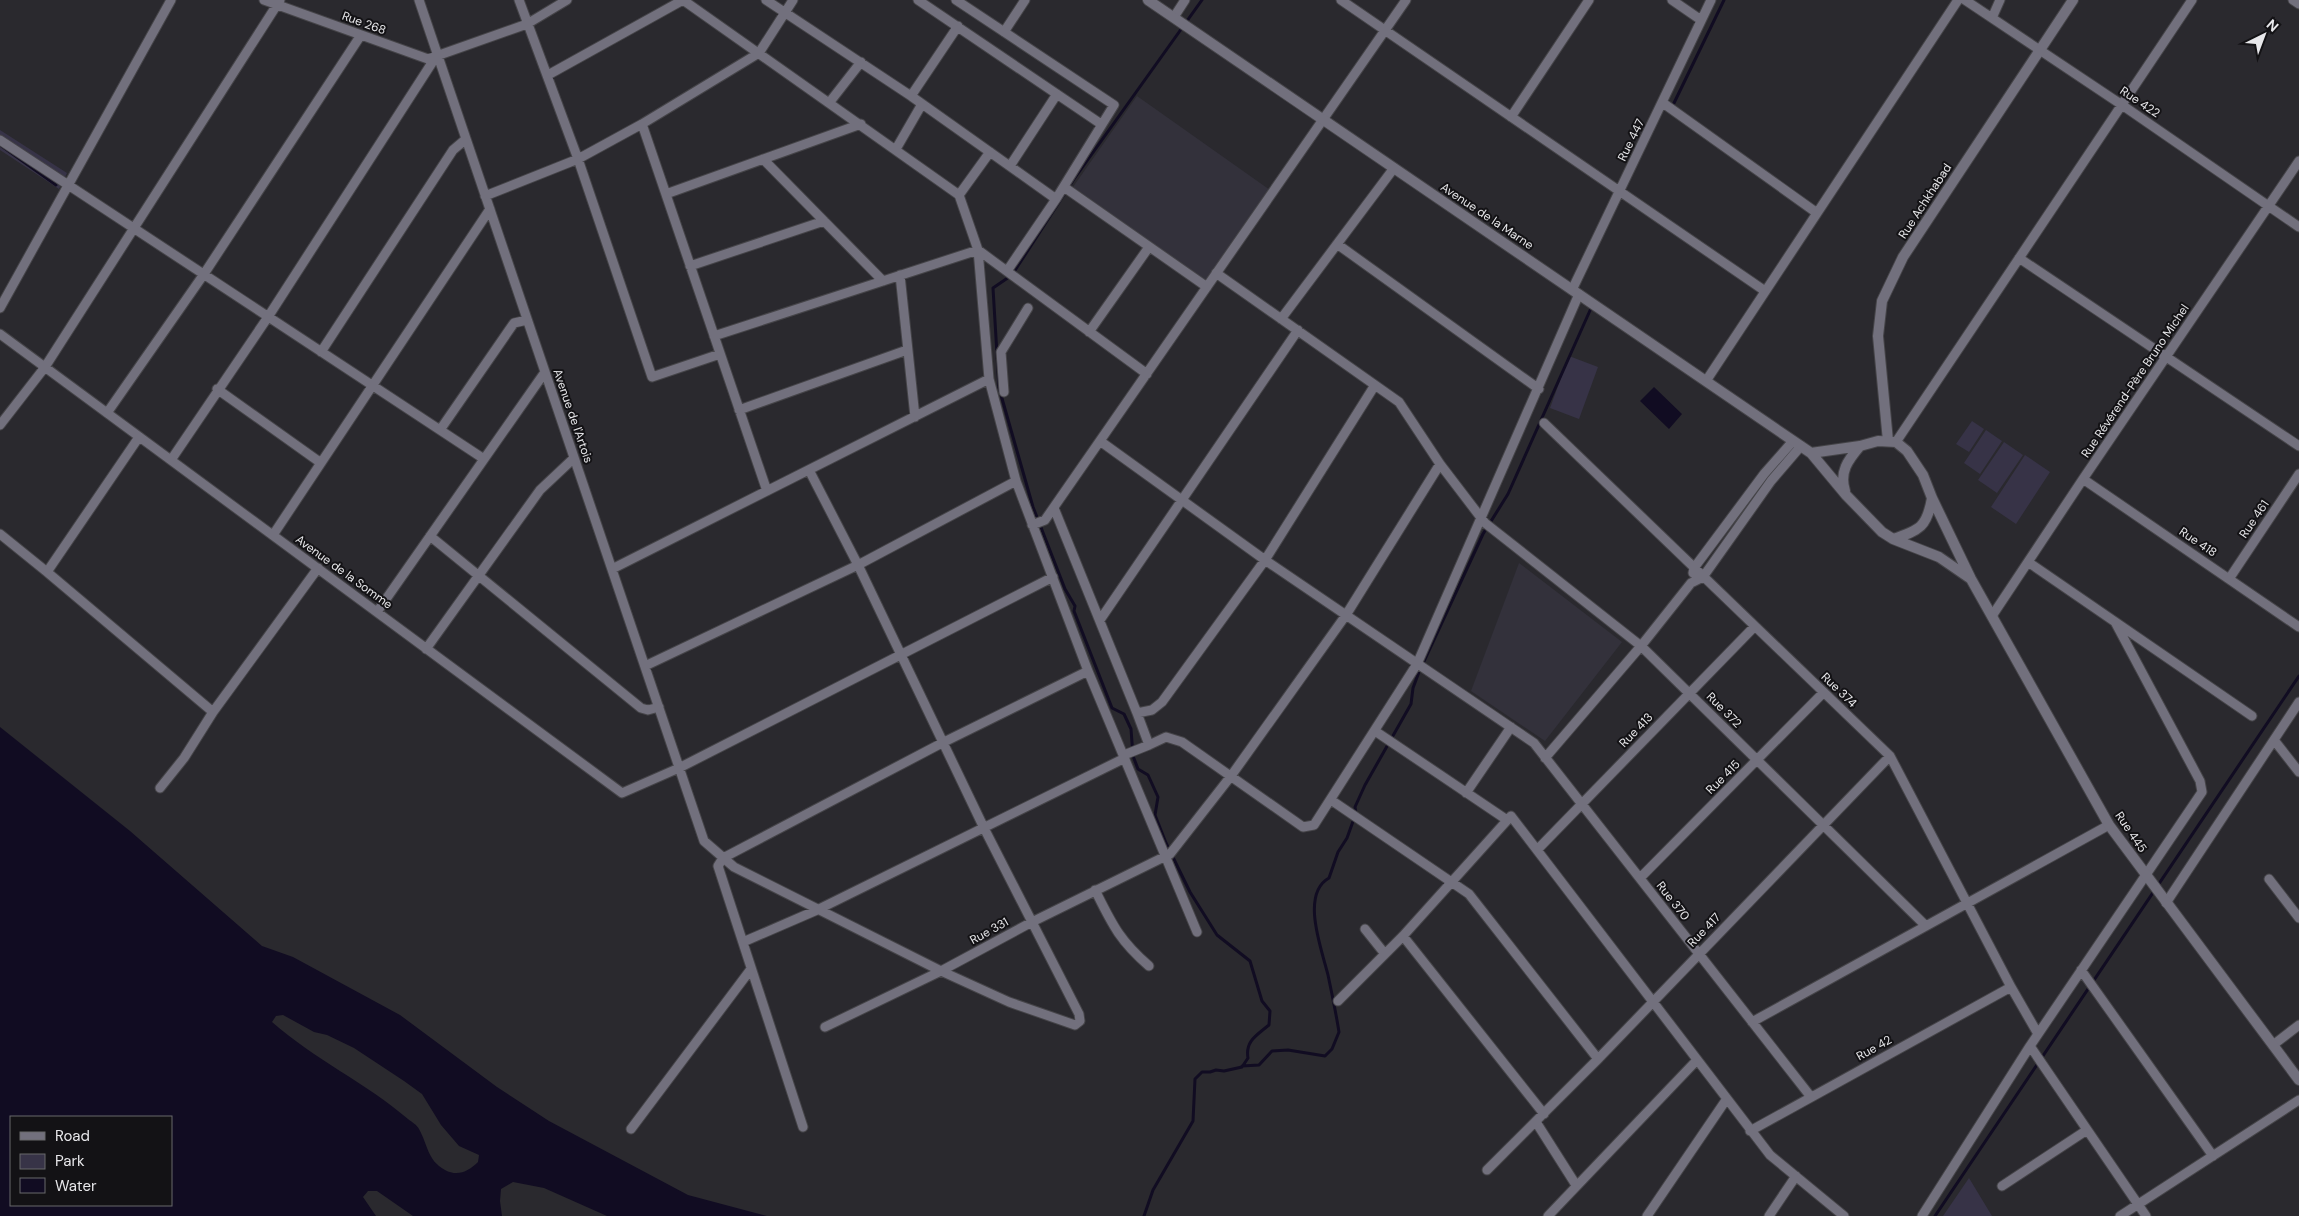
<svg xmlns="http://www.w3.org/2000/svg" width="2299" height="1216" font-family="'DM Sans',sans-serif">
<style>
.built{fill:#33313b}
.green{fill:#373347}
.water{fill:#110c22;fill-rule:evenodd}
.lines{fill:none;stroke-linecap:round;stroke-linejoin:round}
.stream{stroke:#110c22;stroke-width:3}
.minor-casing{stroke:#454448;stroke-width:11}
.tertiary-casing{stroke:#454448;stroke-width:12}
.minor{stroke:#72707d;stroke-width:9}
.tertiary{stroke:#72707d;stroke-width:10}
.labels{text-anchor:middle;stroke-width:4;stroke-linejoin:round;paint-order:stroke}
.street-label{font-size:12px;fill:#e8e8eb;stroke:#131215}
</style>
<rect width="100%" height="100%" fill="#2a292e"/>
<path class="built" d="M 1137,96 L 1270,190 L 1206,281 L 1073,187 Z
M 1519,563 L 1622,642 L 1545,741 L 1471,691 Z"/>
<path class="green" d="M 0,130 L 67,173 L 59,189 L 0,150 Z
M 1569,356 L 1598,367 L 1579,419 L 1550,408 Z
M 1972,421 L 1984,429 L 1969,452 L 1956,444 Z
M 1986,430 L 2002,441 L 1980,474 L 1964,463 Z
M 2004,442 L 2023,455 L 1997,493 L 1978,480 Z
M 2025,455 L 2050,472 L 2016,524 L 1991,507 Z
M 1969,1178 L 1992,1216 L 1943,1216 Z"/>
<path class="water" d="M 1654,387 L 1682,414 L 1669,429 L 1640,401 Z
M 0,727 L 130,831 L 262,946 L 293,957 L 400,1015 L 497,1087 L 549,1121 L 688,1195 L 767,1216 L 607,1216 L 544,1188 L 513,1182 L 501,1189 L 500,1201 L 502,1216 L 413,1216 L 377,1191 L 368,1191 L 363,1197 L 376,1216 L 0,1216 ZM 283,1015 L 314,1032 L 327,1035 L 354,1048 L 404,1081 L 422,1094 L 441,1125 L 459,1146 L 479,1155 L 478,1162 C 469,1171 458,1177 445,1170 C 427,1160 428,1145 419,1129 C 417,1125 412,1122 408,1119 C 366,1083 314,1059 272,1022 L 276,1016 ZM 171,1117 L 171,1205 L 11,1205 L 11,1117 Z"/>
<g class="lines">
<path class="stream" d="M 1674,103 L 1724,0
M 0,145 L 56,185
M 1242,1066 L 1259,1065 L 1272,1051 L 1288,1050 L 1325,1056 L 1332,1049 L 1339,1032 C 1336,1013 1332,994 1328,975 C 1322,950 1300,894 1329,878 L 1338,852 L 1347,838 L 1356,813 L 1355,807 L 1365,785 L 1411,704 L 1413,688 L 1419,672 L 1483,534 L 1508,494 L 1592,306
M 1144,1216 L 1153,1190 L 1193,1121 L 1195,1079 L 1202,1072 L 1210,1072 L 1216,1070 L 1224,1071 L 1242,1067 L 1248,1058 C 1245,1041 1257,1035 1269,1025 L 1270,1011 L 1262,1001 L 1250,961 L 1217,935 L 1190,892 L 1166,843 L 1155,815 L 1158,797 L 1148,775 L 1138,769 L 1133,756 L 1131,729 L 1124,714 L 1112,708 L 1074,611 L 1075,606 L 1065,589 L 1033,507 L 999,388 L 993,288 L 1012,275 L 1074,179 L 1202,0
M 1935,1216 L 2299,676"/>
<defs>
<path id="minor" d="M 264,0 L 428,59 L 527,24 L 567,0
M 419,0 L 704,841 L 734,867 L 941,971 L 1009,1002 L 1075,1025 L 1080,1021 L 1079,1014 L 984,828 L 858,565 L 809,470
M 519,0 L 578,159 L 652,377 L 720,354
M 766,0 L 911,96 L 1056,199
M 918,0 L 1101,124
M 956,0 L 1114,105 L 1056,199 L 1007,271
M 1341,0 L 1765,291
M 1672,0 L 1701,20
M 1965,0 L 2122,105 L 2299,227
M 2293,0 L 2299,4
M 1174,17 L 1185,0
M 1992,18 L 2000,0
M 1004,32 L 1025,0
M 548,75 L 683,0 L 959,195 L 978,250 L 989,379 L 1016,481
M 911,96 L 958,26
M 829,103 L 861,62
M 1663,103 L 1817,213
M 1511,117 L 1589,0
M 642,124 L 767,491
M 0,140 L 484,459
M 896,149 L 922,104
M 763,159 L 883,281
M 1010,166 L 1057,94
M 1064,187 L 1207,287
M 666,194 L 861,124
M 959,195 L 990,152
M 485,196 L 578,159 L 642,124 L 759,53 L 793,0
M 1337,244 L 1539,389
M 2019,258 L 2299,446
M 690,266 L 824,221
M 1216,273 L 1399,402 L 1440,464 L 1485,523 L 1641,646 L 1926,926
M 900,275 L 915,417
M 1572,290 L 1711,0
M 0,308 L 171,0
M 1281,319 L 1394,168
M 1089,332 L 1149,247
M 0,334 L 622,793 L 679,768 L 1053,577
M 714,336 L 978,250 L 1147,374
M 321,352 L 453,150 L 466,139
M 1706,381 L 1958,0
M 217,389 L 321,463
M 1004,392 L 1001,352 L 1028,308
M 739,410 L 907,350
M 107,413 L 204,274 L 361,35
M 1544,423 L 1890,756 L 2011,987 L 2038,1034
M 0,425 L 45,367 L 280,0
M 440,430 L 514,323 L 527,320
M 139,437 L 47,572 L 213,712
M 1100,441 L 1265,560 L 1534,743 L 1811,1097
M 1896,442 L 2192,0
M 171,460 L 268,317 L 437,55
M 2083,479 L 2299,627
M 1054,508 L 1137,713 L 1152,710 L 1162,702 L 1265,560 L 1375,385
M 1032,525 L 1045,520 L 1406,0
M 0,534 L 47,572
M 273,535 L 490,209
M 430,536 L 641,708 L 648,710 L 659,707
M 2028,562 L 2252,716
M 612,569 L 989,379
M 1693,573 L 1694,568 L 1764,474 L 1793,441
M 2229,579 L 2299,474
M 377,612 L 545,372
M 1992,616 L 2083,479 L 2299,161
M 1100,620 L 1298,330
M 426,649 L 540,490 L 574,458
M 645,666 L 858,565 L 1016,481 L 1088,671 L 1197,932
M 1137,713 L 1149,745 L 1166,737 L 1182,742 L 1303,827 L 1314,825 L 1417,664 L 1579,294
M 1375,731 L 1507,820
M 2274,740 L 2299,772
M 1124,755 L 1149,745
M 1545,758 L 1641,646 L 1691,583 L 1703,577 L 1771,481 L 1801,446
M 160,788 L 184,758 L 213,712 L 318,568
M 1466,793 L 1511,727
M 1331,800 L 1469,894 L 1598,1059
M 1537,850 L 1754,627
M 1640,878 L 1823,693
M 2269,879 L 2299,918
M 1095,890 C 1112,924 1119,940 1149,966
M 2166,903 L 2299,702
M 1365,929 L 1385,954
M 1403,936 L 1544,1114
M 743,942 L 817,910 L 1125,758
M 2081,970 L 2213,1156
M 1338,1001 L 1403,936 L 1511,816 L 1770,1155 L 1844,1216
M 1752,1022 L 2109,825
M 825,1027 L 941,971 L 1032,922 L 1170,854 L 1231,776 L 1346,615 L 1440,464
M 2273,1045 L 2299,1025
M 2030,1046 L 2146,1216
M 1536,1122 L 1576,1185
M 803,1127 L 718,866 L 723,858 L 942,743 L 1088,671
M 631,1129 L 751,969
M 1750,1131 L 2011,987
M 1487,1170 L 1598,1059 L 1890,756
M 2002,1186 L 2087,1130
M 1548,1216 L 1697,1060
M 1647,1216 L 1726,1100
M 1769,1216 L 1796,1176
M 1922,1216 L 2030,1046 L 2202,792 L 2200,781 L 2115,622
M 2120,1216 L 2299,1100"/>
<path id="tertiary" d="M 1148,0 L 1811,453 L 1846,495 L 1882,532 L 1893,539 L 1939,557 L 1971,579
M 1888,441 L 1878,336 L 1882,301 L 1903,257 L 2073,0
M 1811,453 L 1860,446 L 1878,441 L 1896,442 L 1907,451 L 1923,475 L 1932,498 L 1971,579 L 2109,825 L 2299,1080
M 1845,491 C 1839,472 1848,460 1860,446
M 1893,539 C 1920,530 1927,527 1932,498"/>
</defs>
<use href="#minor" class="minor-casing"/>
<use href="#tertiary" class="tertiary-casing"/>
<use href="#minor" class="minor"/>
<use href="#tertiary" class="tertiary"/>
</g>
<g class="labels">
<g class="street-label">
<text transform="translate(364 23) rotate(20)" y="4">Rue 268</text>
<text transform="translate(2140 102) rotate(34)" y="4">Rue 422</text>
<text transform="translate(1631 140) rotate(-64)" y="4">Rue 447</text>
<text transform="translate(1925 201) rotate(-57)" y="4">Rue Achkhabad</text>
<text transform="translate(1487 216) rotate(34)" y="4">Avenue de la Marne</text>
<text transform="translate(2135 381) rotate(-56)" y="4">Rue Révérend-Père Bruno Michel</text>
<text transform="translate(573 416) rotate(71)" y="4">Avenue de l'Artois</text>
<text transform="translate(2254 519) rotate(-56)" y="4">Rue 461</text>
<text transform="translate(2198 542) rotate(34)" y="4">Rue 418</text>
<text transform="translate(344 572) rotate(36)" y="4">Avenue de la Somme</text>
<text transform="translate(1839 690) rotate(44)" y="4">Rue 374</text>
<text transform="translate(1724 710) rotate(45)" y="4">Rue 372</text>
<text transform="translate(1636 730) rotate(-46)" y="4">Rue 413</text>
<text transform="translate(1723 777) rotate(-45)" y="4">Rue 415</text>
<text transform="translate(2131 832) rotate(56)" y="4">Rue 445</text>
<text transform="translate(1673 901) rotate(52)" y="4">Rue 370</text>
<text transform="translate(1704 930) rotate(-46)" y="4">Rue 417</text>
<text transform="translate(989 931) rotate(-29)" y="4">Rue 331</text>
<text transform="translate(1874 1048) rotate(-29)" y="4">Rue 42</text>
</g>
</g>
<rect x="10" y="1116" width="162" height="90" fill="#131215" stroke="#68686b"/>
<rect x="20" y="1132" width="25" height="8" fill="#72707d" stroke="#68686b"/>
<text x="55" y="1141" font-size="15" fill="#e8e8eb">Road</text>
<rect x="20" y="1154" width="25" height="15" fill="#373347" stroke="#68686b"/>
<text x="55" y="1166" font-size="15" fill="#e8e8eb">Park</text>
<rect x="20" y="1178" width="25" height="15" fill="#110c22" stroke="#68686b"/>
<text x="55" y="1191" font-size="15" fill="#e8e8eb">Water</text>
<g transform="translate(2264 35) rotate(42)" stroke="#131215" stroke-width="4" paint-order="stroke">
<path d="M0-4L9 19L0 12L-9 19Z" fill="#e8e8eb"/>
<text y="-8" font-size="14" font-weight="bold" text-anchor="middle" fill="#e8e8eb">N</text>
</g>
</svg>
